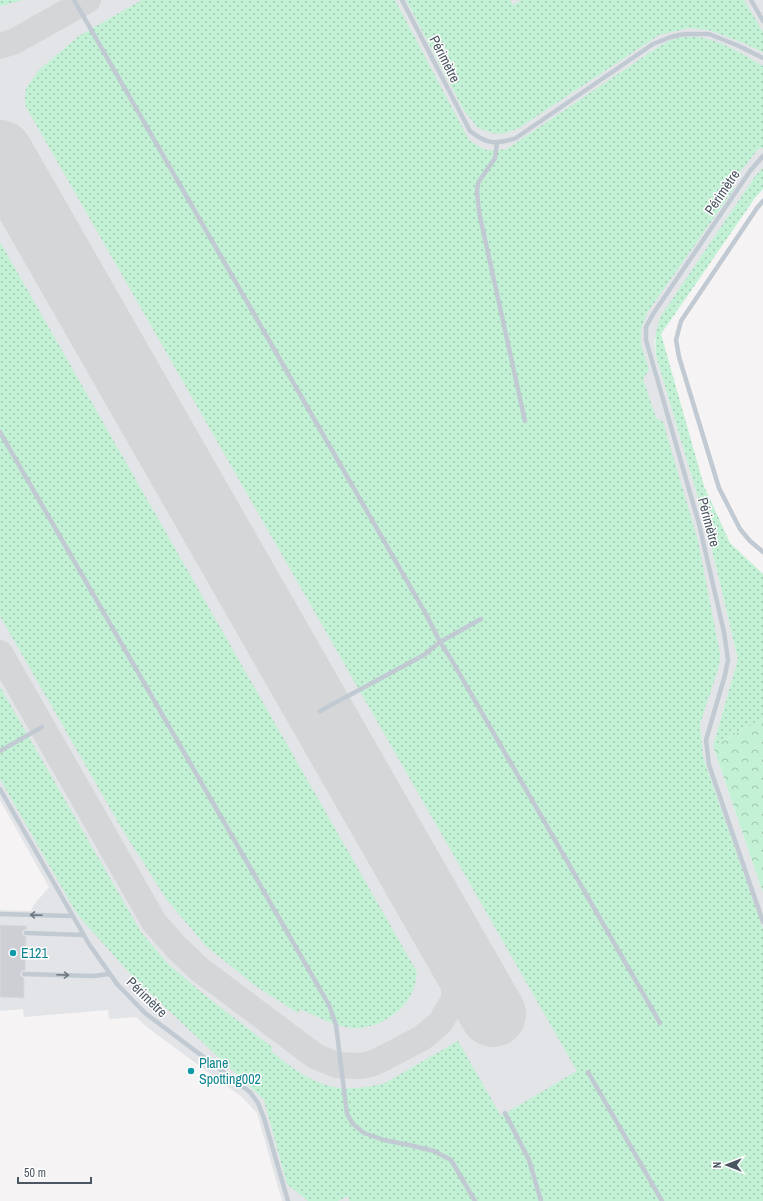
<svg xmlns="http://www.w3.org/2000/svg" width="763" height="1201" font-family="'Archivo Narrow',sans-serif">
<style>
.airport{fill:#e2e4e7}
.grass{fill:url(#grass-dots)}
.forest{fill:url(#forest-crowns)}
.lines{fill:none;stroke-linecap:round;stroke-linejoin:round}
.taxiway{stroke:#d5d6d8;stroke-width:26}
.runway{stroke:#d5d6d8;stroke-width:66}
.building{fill:#cdcfd5;stroke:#d7d9de}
.service{stroke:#c1cad2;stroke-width:4.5}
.oneway{stroke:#6e7983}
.culture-dot{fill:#0f9aa8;stroke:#fff;stroke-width:1.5}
.labels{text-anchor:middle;stroke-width:3;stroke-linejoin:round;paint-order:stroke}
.street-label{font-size:14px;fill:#4a5661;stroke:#fff}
.culture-label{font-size:14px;fill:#0d838f;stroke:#fff;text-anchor:start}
</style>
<defs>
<pattern id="grass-dots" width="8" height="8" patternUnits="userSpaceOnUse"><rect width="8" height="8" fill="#c3f1d5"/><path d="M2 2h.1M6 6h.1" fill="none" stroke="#a0c6b0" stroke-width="1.8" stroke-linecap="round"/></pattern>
<pattern id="forest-crowns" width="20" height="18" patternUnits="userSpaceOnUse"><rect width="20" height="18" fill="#c3f1d5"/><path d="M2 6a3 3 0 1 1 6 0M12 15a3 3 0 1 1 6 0" fill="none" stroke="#a0c6b0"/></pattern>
</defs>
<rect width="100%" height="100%" fill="#f5f3f3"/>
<path class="airport" d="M 0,0 L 763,0 L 763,168 L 756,175 L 654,340 L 656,356 L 705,521 L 738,659 L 713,746 L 763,893 L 763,1201 L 282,1201 L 257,1113 L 242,1097 L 148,1028 L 136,1017 L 109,1019 L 108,1010 L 24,1017 L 23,1009 L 0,1011 L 0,910 L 31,911 L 33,906 L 49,887 L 0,800 Z"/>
<path class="grass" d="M 0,0 L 23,0 L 0,6 Z
M 142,0 L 395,0 L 469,140 C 486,151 486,152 507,149 L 655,49 C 661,46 667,41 674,39 C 707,30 736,51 763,66 L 763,148 L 758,149 L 734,180 L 734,189 L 647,313 L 641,329 L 641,345 L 649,370 L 643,379 L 656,418 L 663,422 L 698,541 L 720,654 L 719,666 L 700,724 L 703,757 L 763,929 L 763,1201 L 350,1201 L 348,1196 L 338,1201 L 308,1201 L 287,1184 L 264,1100 L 133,977 L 77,914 L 0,779 L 0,687 L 141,932 L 168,964 L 207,997 L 272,1047 L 271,1051 C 310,1083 334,1097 385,1083 L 458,1041 L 501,1116 L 577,1071 L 26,107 L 25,101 L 26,89 L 38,71 L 79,36 Z
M 406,0 L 510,0 L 513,5 L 522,0 L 744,0 L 763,32 L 763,52 L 741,42 L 709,30 L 689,28 L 659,35 L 519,128 L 506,133 L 495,134 L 478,128 L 463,109 Z
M 763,168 L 763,189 L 755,198 L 661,334 L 704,486 L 730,543 L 763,574 L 763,719 L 713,746 L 738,659 L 705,521 L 656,356 C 655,341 655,330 661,316 L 756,175 Z
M 0,242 L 417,972 C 416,980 415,988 411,995 C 401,1015 373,1030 352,1028 C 334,1026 317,1016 300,1009 L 298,1013 L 257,987 L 206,946 L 167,900 L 122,829 L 0,616 Z"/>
<path class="forest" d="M 763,719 L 763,893 L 713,746 Z"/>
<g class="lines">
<path class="taxiway" d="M 0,46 L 15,41 L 88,0
M 0,653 L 154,922 L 175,946 L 199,969 L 315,1056 L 337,1065 L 357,1066 L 366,1065 L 376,1062 L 422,1038 L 440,1023 L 453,1001 L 458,972 L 456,958 L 453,946 L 437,915"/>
<path class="runway" d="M 0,153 L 493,1014"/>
</g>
<path class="building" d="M 0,925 L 27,926 L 26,929 L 24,930 L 22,932 L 23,935 L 26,937 L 25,970 L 22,971 L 20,974 L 21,976 L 24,978 L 24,998 L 0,997 Z"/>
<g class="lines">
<path class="service" d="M 74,0 L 427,616 L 440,642 L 451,659 L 660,1023
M 402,0 L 470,131 C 486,144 496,145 516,138 L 653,44 L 671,37 L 679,35 L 687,34 L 709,34 L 739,46 L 763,58
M 751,0 L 763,21
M 497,143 L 495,158 L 478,183 L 477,192 L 479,212 L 525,421
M 763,156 L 750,171 L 653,314 L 646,327 L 646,340 L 699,524 L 724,632 L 728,660 L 725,675 L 706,740 L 709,765 L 763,922
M 763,201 L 757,208 L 681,321 L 676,340 L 679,357 L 719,488 L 740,529 L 750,541 L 763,552
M 0,432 L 329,1005 L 336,1025 L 347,1114 L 353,1124 L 364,1133 L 384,1140 L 409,1145 L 434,1151 L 451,1160 L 475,1201
M 320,711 L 424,655 L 440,642 L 481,619
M 0,751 L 42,727
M 0,789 L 89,944 L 117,984 L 145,1013 L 250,1092 L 258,1103 L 264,1118 L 288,1201
M 0,914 L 73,916
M 26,933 L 84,935
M 24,974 L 93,976 L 109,974
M 588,1072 L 662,1201
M 505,1113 L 529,1160 L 541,1201"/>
</g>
<defs><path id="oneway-shaft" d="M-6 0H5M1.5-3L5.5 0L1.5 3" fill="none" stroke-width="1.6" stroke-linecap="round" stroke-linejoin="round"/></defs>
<g class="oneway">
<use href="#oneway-shaft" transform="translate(36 915) rotate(-178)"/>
<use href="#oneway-shaft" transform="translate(63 975) rotate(2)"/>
</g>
<g class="culture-dot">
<circle cx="13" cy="953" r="4"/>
<circle cx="191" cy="1071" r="4"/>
</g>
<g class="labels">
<g class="street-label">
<text transform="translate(445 59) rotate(63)" y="5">Périmètre</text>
<text transform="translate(722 192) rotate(-56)" y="5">Périmètre</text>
<text transform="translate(709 522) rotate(75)" y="5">Périmètre</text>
<text transform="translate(147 997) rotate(44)" y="5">Périmètre</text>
</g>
<g class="culture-label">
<text x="21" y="958">E121</text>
<text x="199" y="1068">Plane<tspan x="199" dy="16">Spotting002</tspan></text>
</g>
</g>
<g transform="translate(727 1165) rotate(270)" stroke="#ffffff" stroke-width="3" paint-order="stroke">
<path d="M0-3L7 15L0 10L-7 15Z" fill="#4a5661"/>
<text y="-6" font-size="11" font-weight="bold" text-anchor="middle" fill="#4a5661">N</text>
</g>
<path d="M18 1177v6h73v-6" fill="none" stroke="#4a5661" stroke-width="2"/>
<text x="24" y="1177" font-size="12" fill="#4a5661" stroke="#ffffff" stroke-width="3" paint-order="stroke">50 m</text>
</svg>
